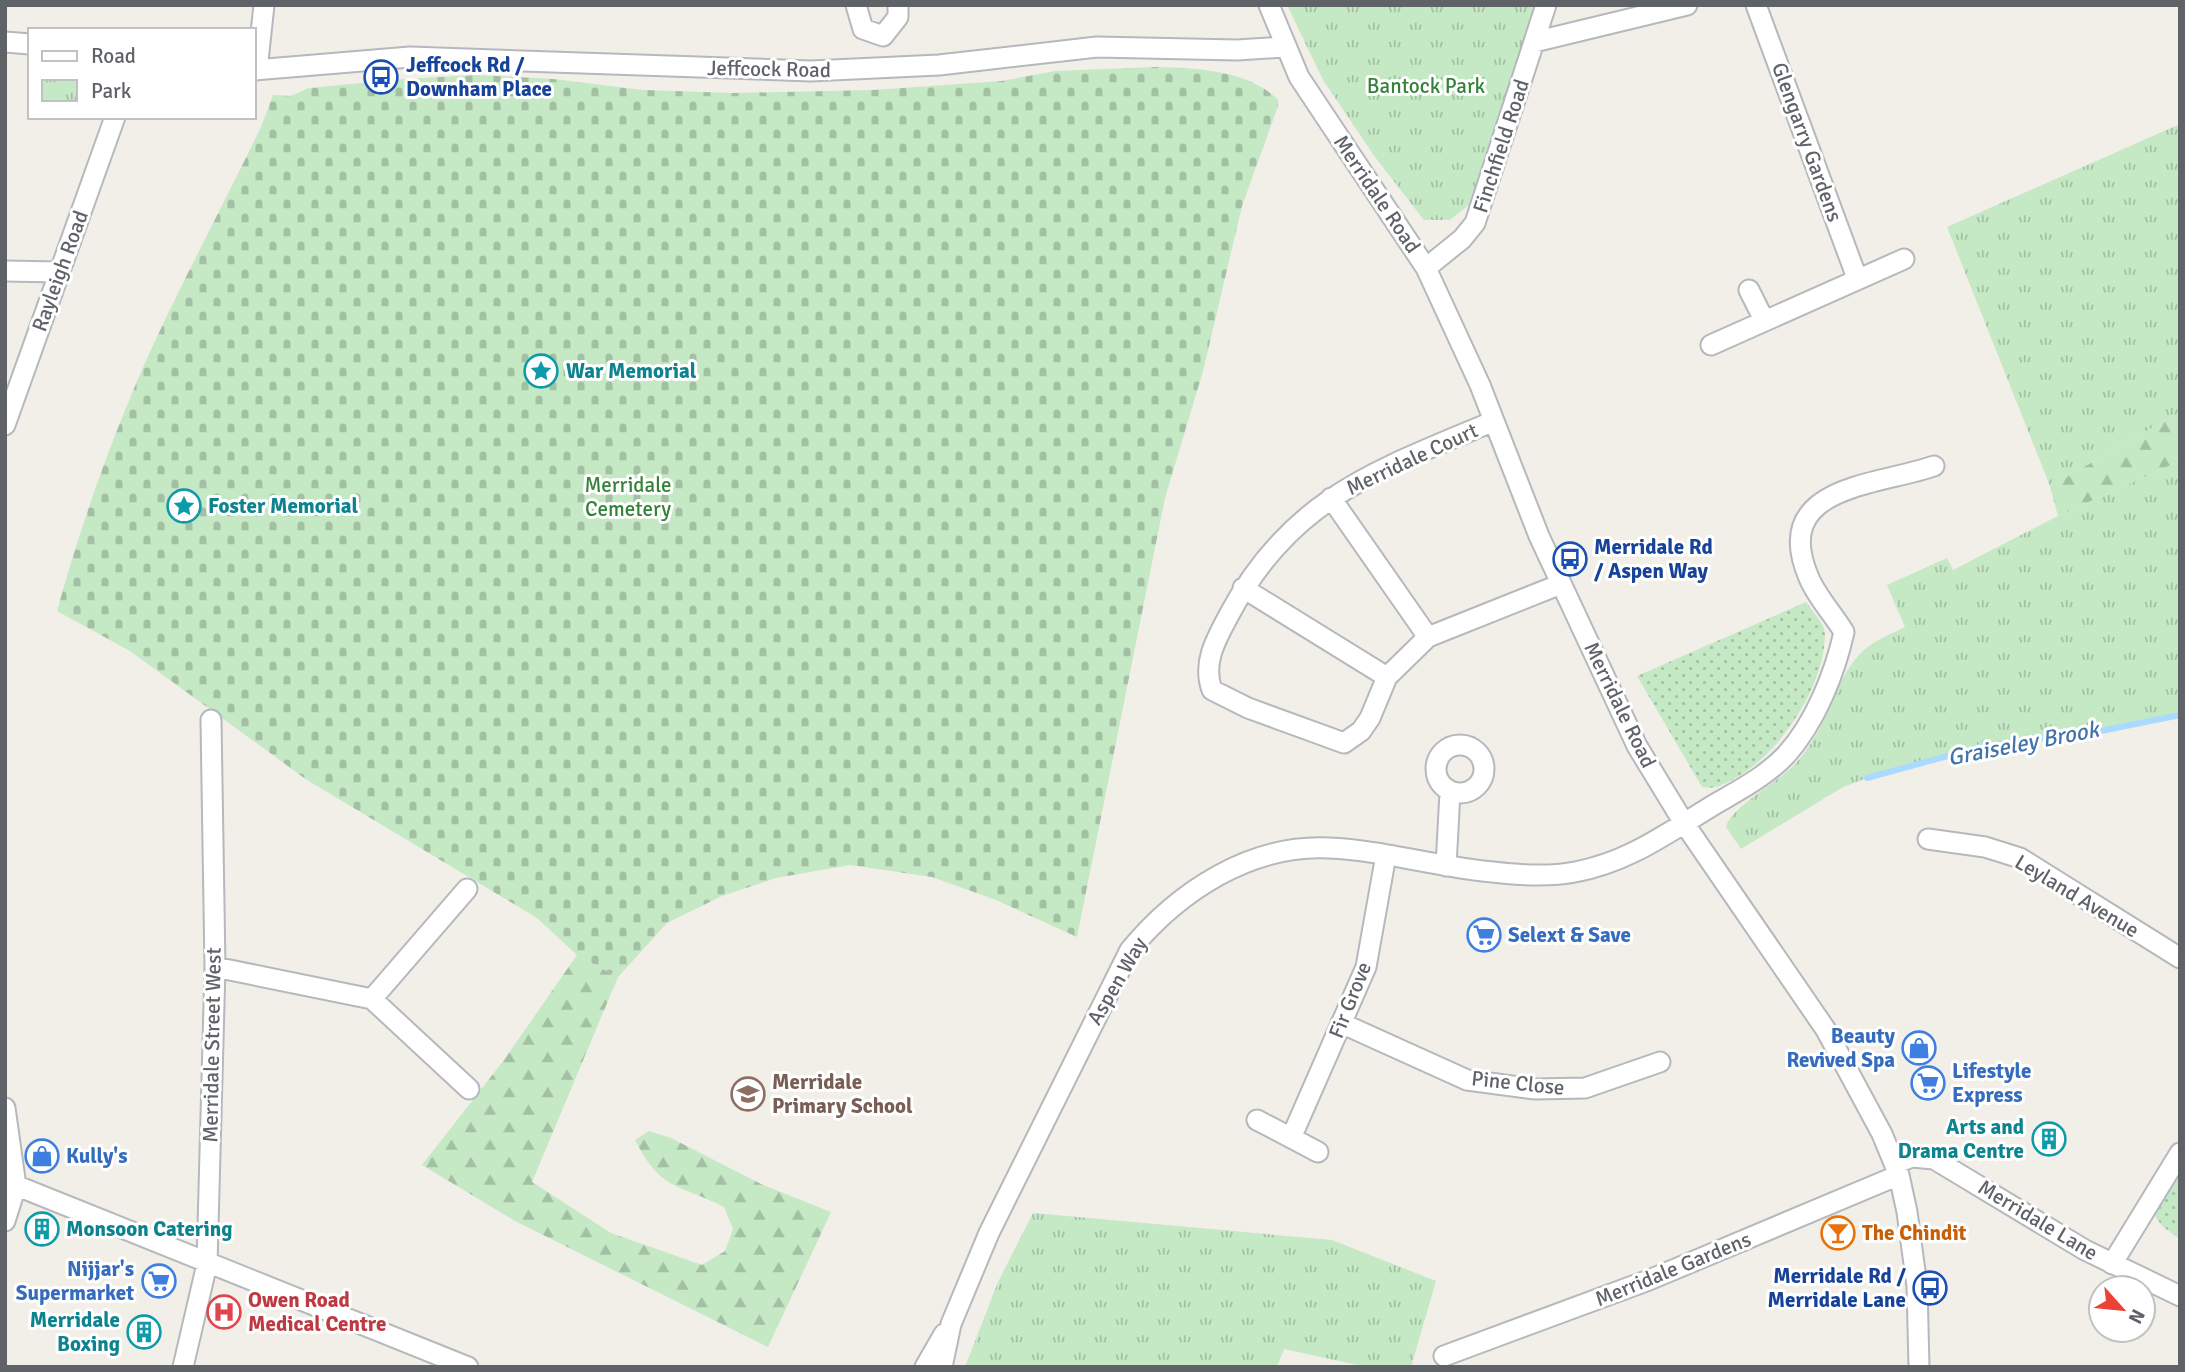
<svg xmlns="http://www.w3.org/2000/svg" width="2185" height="1372" font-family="Signika,sans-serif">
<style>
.grass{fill:url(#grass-dots)}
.forest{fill:url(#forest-firs)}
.cemetery{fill:url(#cemetery-stones)}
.park{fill:url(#park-tufts)}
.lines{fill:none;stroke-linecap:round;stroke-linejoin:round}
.stream{stroke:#aadaff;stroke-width:6}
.minor-casing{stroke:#b5b8bc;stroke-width:23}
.minor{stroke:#fff;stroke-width:19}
.labels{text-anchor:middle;stroke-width:6;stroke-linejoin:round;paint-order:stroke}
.transit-label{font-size:21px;font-weight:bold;fill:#164399;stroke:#fff;text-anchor:start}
.street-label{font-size:21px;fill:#5f6368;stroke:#fff}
.park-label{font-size:21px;fill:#348238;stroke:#fff}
.culture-label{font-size:21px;font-weight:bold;fill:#0d838f;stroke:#fff;text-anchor:start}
.shop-label{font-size:21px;font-weight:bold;fill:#366cbe;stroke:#fff;text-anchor:start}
.education-label{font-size:21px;font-weight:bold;fill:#785e54;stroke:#fff;text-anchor:start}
.food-label{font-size:21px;font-weight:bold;fill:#c56008;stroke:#fff;text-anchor:start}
.health-label{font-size:21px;font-weight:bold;fill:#be3a42;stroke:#fff;text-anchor:start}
.water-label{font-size:23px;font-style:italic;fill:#4174aa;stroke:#fff}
</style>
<defs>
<pattern id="grass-dots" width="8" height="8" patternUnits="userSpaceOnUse" patternTransform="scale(1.75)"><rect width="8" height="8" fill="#c5e8c5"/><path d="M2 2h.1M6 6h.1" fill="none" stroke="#a3c0a4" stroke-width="1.8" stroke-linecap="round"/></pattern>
<pattern id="forest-firs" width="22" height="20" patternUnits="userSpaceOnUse" patternTransform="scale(1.75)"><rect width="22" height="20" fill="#c5e8c5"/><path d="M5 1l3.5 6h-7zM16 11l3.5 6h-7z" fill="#a3c0a4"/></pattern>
<pattern id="cemetery-stones" width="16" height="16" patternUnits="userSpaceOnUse" patternTransform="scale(1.75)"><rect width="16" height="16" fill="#c5e8c5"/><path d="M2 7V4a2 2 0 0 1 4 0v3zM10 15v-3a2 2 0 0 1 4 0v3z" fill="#a3c0a4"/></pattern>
<pattern id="park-tufts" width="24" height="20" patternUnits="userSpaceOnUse" patternTransform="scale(1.75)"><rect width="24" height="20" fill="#c5e8c5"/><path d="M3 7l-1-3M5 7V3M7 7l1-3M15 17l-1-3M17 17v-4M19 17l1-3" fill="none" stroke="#a3c0a4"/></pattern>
</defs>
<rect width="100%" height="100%" fill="#f1efe8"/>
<path class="grass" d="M 1806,602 C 1812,611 1825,624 1825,634 C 1825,685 1781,752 1737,777 C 1726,783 1716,790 1702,787 L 1637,676 Z
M 2180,1168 L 2180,1239 L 2162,1226 L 2153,1213 Z"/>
<path class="forest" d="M 2180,412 L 2180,461 L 2058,516 L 2050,486 Z
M 577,955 L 618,977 L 532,1182 L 611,1233 L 702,1265 L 725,1251 L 733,1229 L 724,1207 C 677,1183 662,1192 635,1140 L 649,1131 L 671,1138 L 761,1184 L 831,1212 L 768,1347 L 515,1221 L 422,1165 L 504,1060 Z"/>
<path class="cemetery" d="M 1156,67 C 1195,68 1249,70 1278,100 L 1278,106 L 1242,206 L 1203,371 L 1165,498 L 1077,937 L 996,900 L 932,877 L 850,865 L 776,878 L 722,896 L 667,923 L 618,977 L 577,955 L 537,918 L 307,780 L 130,651 L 57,611 C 84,513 120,414 164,322 C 195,257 229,193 261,127 L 273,95 L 290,96 L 309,88 L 403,79 L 478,75 L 553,79 L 643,90 L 733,93 L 873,90 L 1002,81 L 1055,71 Z"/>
<path class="park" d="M 1287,5 L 1539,5 L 1470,204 L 1450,220 L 1424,220 L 1375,157 L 1323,80 Z
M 2180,124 L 2180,412 L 2050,486 L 1947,227 Z
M 2180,461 L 2180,715 L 2101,731 L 1988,745 L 1867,778 L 1843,787 L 1741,849 L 1726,827 C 1730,807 1781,781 1797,762 C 1828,728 1832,685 1859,655 C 1872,641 1889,635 1905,627 L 1887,585 L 1947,558 L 1953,570 L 2058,516 Z
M 1033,1213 L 1332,1240 L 1436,1281 L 1411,1367 L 1366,1367 L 1284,1349 L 1277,1367 L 965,1367 L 998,1282 Z"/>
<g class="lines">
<path class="stream" d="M 1867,778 L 1988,745 L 2101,731 L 2180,715"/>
<defs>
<path id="minor" d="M 856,5 L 863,29 L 883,36
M 1269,5 L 1299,77 L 1426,268 L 1480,385 L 1539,536 L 1637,746 L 1684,823 L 1826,1030 L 1882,1134 L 1899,1175 L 1907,1212 L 1917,1286 L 1919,1367
M 1756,5 L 1857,278
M 883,36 L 898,17 L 898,5
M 5,42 L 30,44
M 1534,42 L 1687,5
M 254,70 L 410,57 L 811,71 L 939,65 L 1097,47 L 1237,50 L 1284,47
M 257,70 L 264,5
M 1426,268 L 1462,239 L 1475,223 L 1546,5
M 5,271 L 59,272
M 1749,290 L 1764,320
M 1711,345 L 1904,259
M 1494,421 C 1378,470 1292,497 1229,615 C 1216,639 1202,663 1212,690 L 1248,708 L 1344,743 L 1361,731 L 1370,718 L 1387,677 L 1428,637 L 1561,584
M 5,425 L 115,117
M 1331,498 L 1428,637
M 1243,588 L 1387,677
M1436 769a24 24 0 1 1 48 0a24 24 0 1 1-48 0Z
M 1928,839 L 1985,847 L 2020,858 L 2180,958
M 1446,866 L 1450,792
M 215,967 L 372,999 L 469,1089
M 372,999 L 467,889
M 1341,1023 L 1467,1080 L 1535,1089 L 1585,1088 L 1660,1062
M 5,1108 L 16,1186 L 5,1221
M 1257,1120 L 1318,1152
M 1291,1138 L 1366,967 L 1386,855
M 1896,1163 L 1912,1157 L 1934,1159 L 2085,1250 L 2180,1296
M 5,1181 L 468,1367
M 2112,1264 L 2180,1153
M 1444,1356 L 1649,1280 L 1899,1175
M 183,1367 L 207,1264 L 215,967 L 211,720
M 925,1367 L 944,1334
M 942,1367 L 951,1324 L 989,1233 L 1130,950 C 1178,892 1250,844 1329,848 C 1378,850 1427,864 1475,870 C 1508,874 1543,878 1575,872 C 1630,862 1670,831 1717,803 C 1741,789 1766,776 1786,755 C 1815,723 1835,673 1844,632 C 1833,614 1817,597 1809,578 C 1769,485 1877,486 1934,466"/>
</defs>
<use href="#minor" class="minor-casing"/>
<use href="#minor" class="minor"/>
</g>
<defs>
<symbol id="bus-ring" viewBox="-11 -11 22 22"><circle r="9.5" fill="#fff" stroke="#1a4fb4" stroke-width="1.5"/><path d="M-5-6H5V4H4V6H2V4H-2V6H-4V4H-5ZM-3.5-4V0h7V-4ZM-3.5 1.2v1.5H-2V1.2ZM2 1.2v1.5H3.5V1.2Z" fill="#1a4fb4"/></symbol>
<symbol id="sight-ring" viewBox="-11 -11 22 22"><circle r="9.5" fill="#fff" stroke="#0f9aa8" stroke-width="1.5"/><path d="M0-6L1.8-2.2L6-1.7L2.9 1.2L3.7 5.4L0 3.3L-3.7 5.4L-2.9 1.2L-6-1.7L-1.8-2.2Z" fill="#0f9aa8"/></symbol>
<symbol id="supermarket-ring" viewBox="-11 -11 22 22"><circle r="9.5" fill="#fff" stroke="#3f7fe0" stroke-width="1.5"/><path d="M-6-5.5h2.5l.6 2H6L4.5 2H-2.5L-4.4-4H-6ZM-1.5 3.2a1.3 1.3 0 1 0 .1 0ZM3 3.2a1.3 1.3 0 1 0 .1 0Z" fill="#3f7fe0"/></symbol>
<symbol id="shop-ring" viewBox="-11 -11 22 22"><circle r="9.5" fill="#fff" stroke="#3f7fe0" stroke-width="1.5"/><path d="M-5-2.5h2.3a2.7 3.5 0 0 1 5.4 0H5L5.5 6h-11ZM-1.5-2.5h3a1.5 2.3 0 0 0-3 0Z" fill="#3f7fe0"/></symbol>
<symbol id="school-ring" viewBox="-11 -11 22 22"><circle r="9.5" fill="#fff" stroke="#8d6e63" stroke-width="1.5"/><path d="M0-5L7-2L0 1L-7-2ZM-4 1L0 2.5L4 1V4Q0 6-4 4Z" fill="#8d6e63"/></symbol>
<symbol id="building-ring" viewBox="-11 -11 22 22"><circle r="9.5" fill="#fff" stroke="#0f9aa8" stroke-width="1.5"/><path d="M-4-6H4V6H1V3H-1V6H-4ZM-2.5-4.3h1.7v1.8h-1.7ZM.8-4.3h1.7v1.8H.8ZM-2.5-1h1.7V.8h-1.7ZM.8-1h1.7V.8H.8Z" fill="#0f9aa8"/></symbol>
<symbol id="bar-ring" viewBox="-11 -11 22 22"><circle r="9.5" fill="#fff" stroke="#e8710a" stroke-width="1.5"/><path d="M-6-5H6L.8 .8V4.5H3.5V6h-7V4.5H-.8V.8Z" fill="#e8710a"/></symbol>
<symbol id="hospital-ring" viewBox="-11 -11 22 22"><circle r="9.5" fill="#fff" stroke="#e0444e" stroke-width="1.5"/><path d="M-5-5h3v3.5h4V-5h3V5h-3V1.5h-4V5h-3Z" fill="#e0444e"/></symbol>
</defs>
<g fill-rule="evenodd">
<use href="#bus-ring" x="362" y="58" width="38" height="38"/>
<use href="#sight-ring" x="522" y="352" width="38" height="38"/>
<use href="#sight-ring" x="165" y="487" width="38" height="38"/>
<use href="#bus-ring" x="1551" y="540" width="38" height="38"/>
<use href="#supermarket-ring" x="1465" y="916" width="38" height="38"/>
<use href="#shop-ring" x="1900" y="1029" width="38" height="38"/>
<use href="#supermarket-ring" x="1909" y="1064" width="38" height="38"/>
<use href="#school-ring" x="729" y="1075" width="38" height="38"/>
<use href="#building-ring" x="2030" y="1120" width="38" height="38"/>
<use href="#shop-ring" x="23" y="1137" width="38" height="38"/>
<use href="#building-ring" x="23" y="1210" width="38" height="38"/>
<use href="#bar-ring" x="1819" y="1214" width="38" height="38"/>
<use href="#supermarket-ring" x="140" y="1262" width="38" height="38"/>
<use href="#bus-ring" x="1911" y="1269" width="38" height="38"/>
<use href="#hospital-ring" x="205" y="1293" width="38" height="38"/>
<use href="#building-ring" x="125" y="1313" width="38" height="38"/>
</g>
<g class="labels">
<g class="transit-label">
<text x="406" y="72">Jeffcock Rd /<tspan x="406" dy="24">Downham Place</tspan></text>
<text x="1594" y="554">Merridale Rd<tspan x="1594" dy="24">/ Aspen Way</tspan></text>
<text x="1906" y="1283" text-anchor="end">Merridale Rd /<tspan x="1906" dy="24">Merridale Lane</tspan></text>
</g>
<g class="street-label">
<text transform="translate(769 69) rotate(1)" y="7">Jeffcock Road</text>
<text transform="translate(1807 142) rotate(70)" y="7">Glengarry Gardens</text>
<text transform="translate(1501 146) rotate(-72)" y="7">Finchfield Road</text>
<text transform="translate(1377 194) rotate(56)" y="7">Merridale Road</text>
<text transform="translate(60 271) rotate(-70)" y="7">Rayleigh Road</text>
<text transform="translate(1412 459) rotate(-25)" y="7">Merridale Court</text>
<text transform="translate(1620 705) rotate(64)" y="7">Merridale Road</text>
<text transform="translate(2077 896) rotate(31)" y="7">Leyland Avenue</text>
<text transform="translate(1117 981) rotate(-60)" y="7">Aspen Way</text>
<text transform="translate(1350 1000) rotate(-68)" y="7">Fir Grove</text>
<text transform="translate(212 1045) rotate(-89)" y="7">Merridale Street West</text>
<text transform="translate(1518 1083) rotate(6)" y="7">Pine Close</text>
<text transform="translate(2038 1220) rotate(31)" y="7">Merridale Lane</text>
<text transform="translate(1673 1269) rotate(-22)" y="7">Merridale Gardens</text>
</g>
<g class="park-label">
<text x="1426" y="93">Bantock Park</text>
<text x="628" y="492">Merridale<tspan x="628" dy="24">Cemetery</tspan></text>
</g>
<g class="culture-label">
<text x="566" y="378">War Memorial</text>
<text x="208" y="513">Foster Memorial</text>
<text x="2024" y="1134" text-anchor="end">Arts and<tspan x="2024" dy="24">Drama Centre</tspan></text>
<text x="66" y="1236">Monsoon Catering</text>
<text x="120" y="1327" text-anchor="end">Merridale<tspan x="120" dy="24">Boxing</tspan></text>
</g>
<g class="shop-label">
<text x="1508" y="942">Selext &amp; Save</text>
<text x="1895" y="1043" text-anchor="end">Beauty<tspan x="1895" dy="24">Revived Spa</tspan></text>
<text x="1952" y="1078">Lifestyle<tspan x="1952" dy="24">Express</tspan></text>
<text x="66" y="1163">Kully's</text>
<text x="134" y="1276" text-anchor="end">Nijjar's<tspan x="134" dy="24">Supermarket</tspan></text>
</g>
<g class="education-label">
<text x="772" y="1089">Merridale<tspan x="772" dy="24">Primary School</tspan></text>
</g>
<g class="food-label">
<text x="1862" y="1240">The Chindit</text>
</g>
<g class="health-label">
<text x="248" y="1307">Owen Road<tspan x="248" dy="24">Medical Centre</tspan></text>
</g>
<g class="water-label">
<text transform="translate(2023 743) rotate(-11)" y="8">Graiseley Brook</text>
</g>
</g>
<rect width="2185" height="1372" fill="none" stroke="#5f6368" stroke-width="14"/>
<rect x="28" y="28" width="228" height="91" fill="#ffffff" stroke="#bfc1c3" stroke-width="2"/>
<rect x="42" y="51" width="35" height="10" fill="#ffffff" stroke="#bfc1c3" stroke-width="2"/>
<text x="91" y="63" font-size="21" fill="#5f6368">Road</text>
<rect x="42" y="80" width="35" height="21" fill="url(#park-tufts)" stroke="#bfc1c3" stroke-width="2"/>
<text x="91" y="98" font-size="21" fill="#5f6368">Park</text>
<g transform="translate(2122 1309) rotate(117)"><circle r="33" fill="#ffffff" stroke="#bfc1c3" stroke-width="2"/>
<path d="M0-5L12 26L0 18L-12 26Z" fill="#ea4335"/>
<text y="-10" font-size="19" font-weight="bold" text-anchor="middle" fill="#5f6368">N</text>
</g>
</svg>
